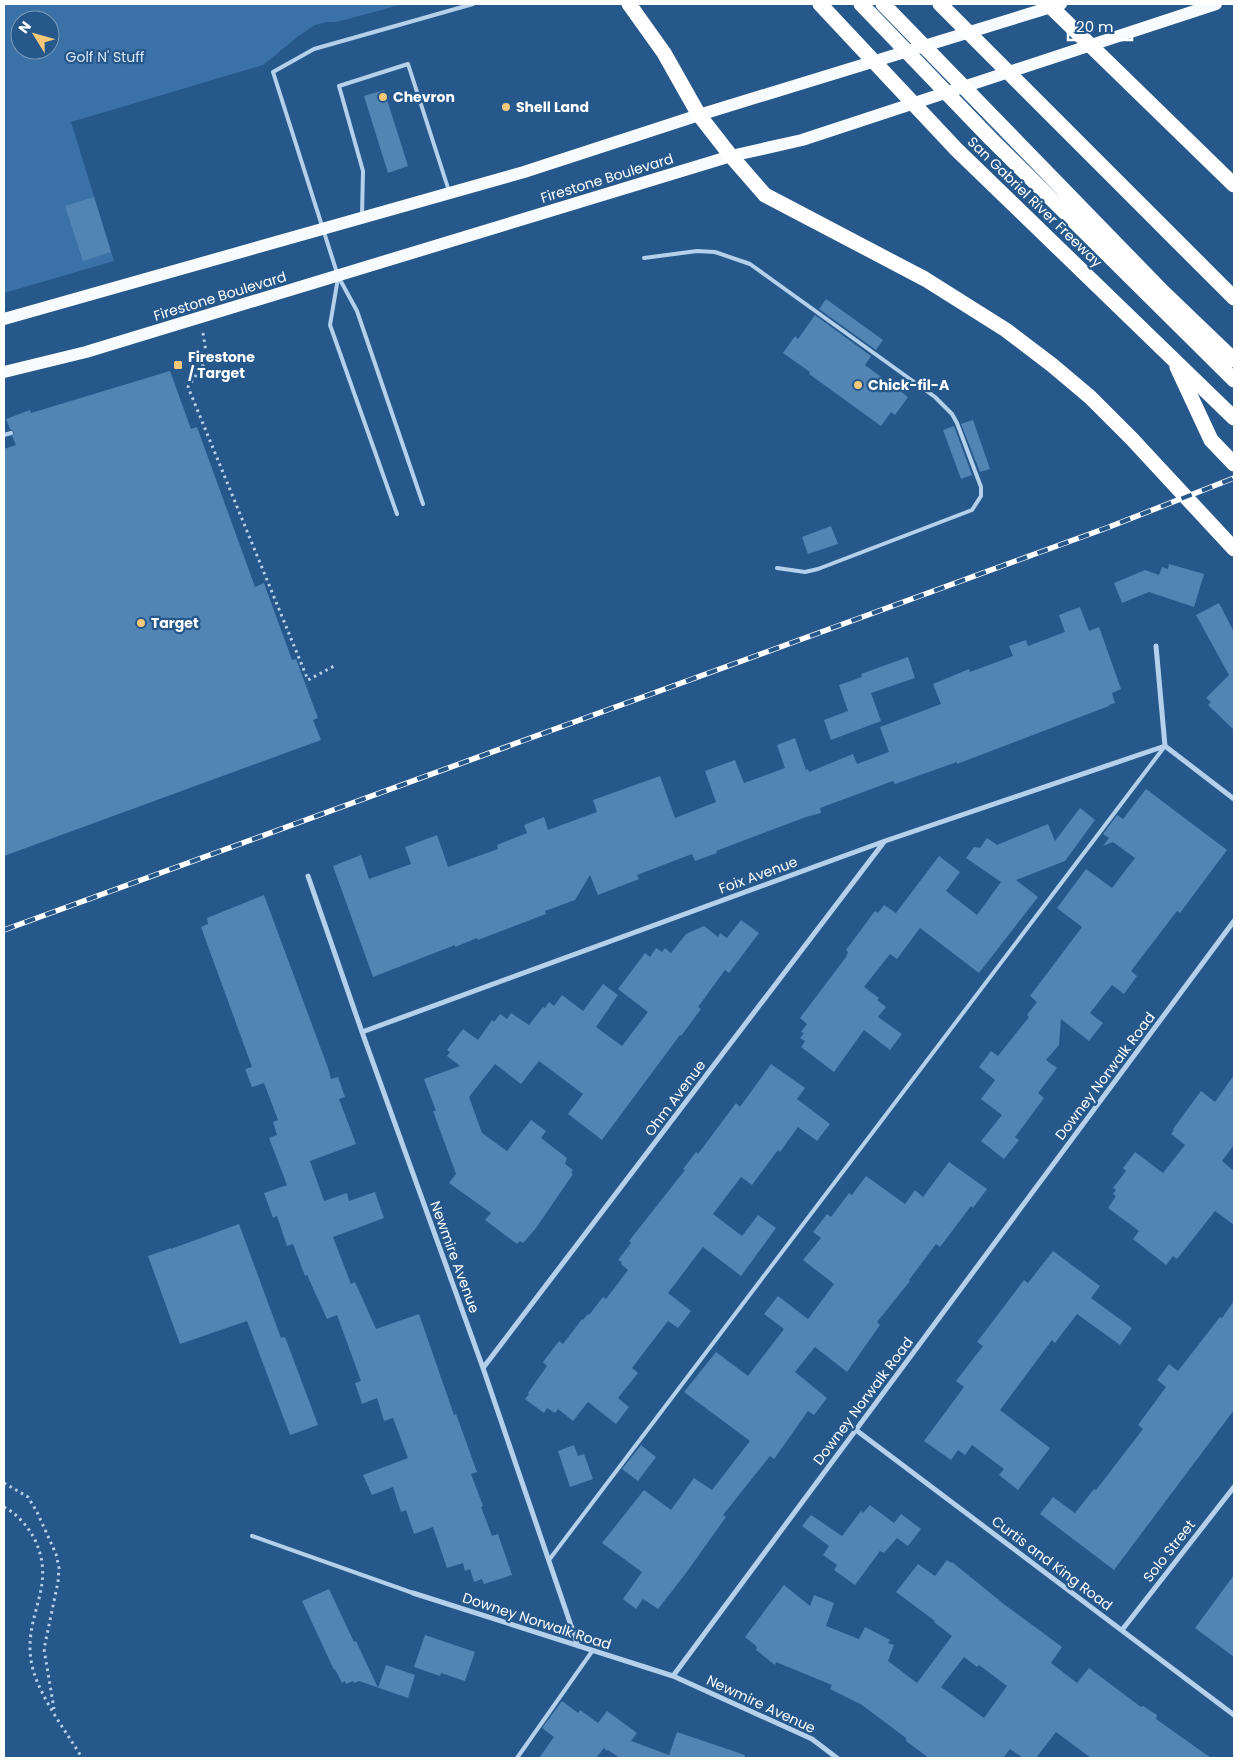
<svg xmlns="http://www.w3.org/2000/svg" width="1238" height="1762" font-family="Poppins,sans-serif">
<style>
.green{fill:#3a72a8;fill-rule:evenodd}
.building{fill:#5284b4;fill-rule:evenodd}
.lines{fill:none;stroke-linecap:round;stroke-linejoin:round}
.path{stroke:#b4d0ea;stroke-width:3;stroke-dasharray:2.5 4;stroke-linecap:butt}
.service{stroke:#b4d0ea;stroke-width:4}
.minor{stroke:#b4d0ea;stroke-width:5}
.primary{stroke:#f7fbfe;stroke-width:12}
.motorway{stroke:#fff;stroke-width:15}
.rail-casing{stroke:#fff;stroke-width:5.5}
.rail{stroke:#26588b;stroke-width:4;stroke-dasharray:11;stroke-linecap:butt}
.poi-dot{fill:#f3c979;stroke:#26588b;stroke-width:2}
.labels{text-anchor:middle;stroke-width:4.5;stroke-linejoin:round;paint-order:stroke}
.park-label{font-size:14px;fill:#d8e8f8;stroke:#26588b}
.poi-label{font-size:14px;font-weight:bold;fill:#fff;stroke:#26588b;text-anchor:start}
.street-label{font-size:14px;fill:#fff;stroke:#26588b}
</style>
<rect width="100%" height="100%" fill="#26588b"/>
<path class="green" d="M 4,4 L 403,4 L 337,22 L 327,22 L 315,25 L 300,35 L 263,65 L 71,122 L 114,261 L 4,293 ZM 20,20 L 50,20 L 50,50 L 20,50 Z"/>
<path class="building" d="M 384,90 L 408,166 L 388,173 L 364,96 Z
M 94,197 L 111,252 L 83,261 L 65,206 Z
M 826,299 L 883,340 L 876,350 L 819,309 Z
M 815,315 L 871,356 L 865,365 L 908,397 L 895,415 L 891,412 L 881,426 L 809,374 L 810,372 L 783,353 L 795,336 L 798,339 Z
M 170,371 L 191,429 L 197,427 L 255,587 L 264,583 L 292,660 L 296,659 L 318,718 L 313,720 L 321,740 L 4,856 L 4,449 L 16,445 L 12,436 L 14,432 L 10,429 L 6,419 L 30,410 L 31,413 Z
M 973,420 L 990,469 L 980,472 L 961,424 Z
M 954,426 L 972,475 L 961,479 L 943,430 Z
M 831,526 L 838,544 L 808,554 L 802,537 Z
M 1169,564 L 1204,574 L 1194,607 L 1149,592 L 1122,603 L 1114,583 L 1145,570 L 1159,575 L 1162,567 L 1168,569 Z
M 1219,603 L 1234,632 L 1234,730 L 1208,705 L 1211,702 L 1206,698 L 1229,675 L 1196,615 Z
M 1080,607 L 1089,631 L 1099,627 L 1121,689 L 1112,693 L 1115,703 L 1109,705 L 1109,706 L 957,764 L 957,762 L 895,784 L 893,781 L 820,808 L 821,813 L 806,817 L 716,851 L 717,853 L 695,861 L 692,854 L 637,875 L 639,879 L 598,895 L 590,875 L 575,900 L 545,911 L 546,914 L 478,940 L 477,938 L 455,947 L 455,945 L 373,977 L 333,866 L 361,855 L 369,879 L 411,864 L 405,847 L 437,835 L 448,867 L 498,849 L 497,845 L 527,833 L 524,825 L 544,817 L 548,830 L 597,812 L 593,800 L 660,776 L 675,818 L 716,802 L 705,771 L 735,760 L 744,783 L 785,768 L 777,745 L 795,738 L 806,770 L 808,769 L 809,772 L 853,754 L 857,764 L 889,752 L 880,727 L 941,704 L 933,684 L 969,669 L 970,672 L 1013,656 L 1009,646 L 1026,640 L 1028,646 L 1065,632 L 1059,615 Z
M 908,657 L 915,678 L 871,693 L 881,721 L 831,740 L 824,720 L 848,711 L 839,685 L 862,677 L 861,674 Z
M 1146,789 L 1227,850 L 1180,913 L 1177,911 L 1131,971 L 1137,976 L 1124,994 L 1112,985 L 1090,1013 L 1103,1023 L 1089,1041 L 1061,1019 L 1059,1045 L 1046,1060 L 1057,1068 L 1038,1093 L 1044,1098 L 1015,1137 L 1019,1140 L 1004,1159 L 981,1141 L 1002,1115 L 981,1099 L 995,1080 L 979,1067 L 991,1051 L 998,1056 L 1029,1017 L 1027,1015 L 1037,1002 L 1030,996 L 1082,927 L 1057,908 L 1086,869 L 1112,888 L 1135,858 L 1113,842 L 1103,846 L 1109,838 L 1103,834 L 1117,815 L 1123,819 Z
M 1080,808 L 1095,820 L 1065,861 L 1016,880 L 1038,897 L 979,973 L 920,928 L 897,959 L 890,954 L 864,987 L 879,998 L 877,1000 L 886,1007 L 878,1017 L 902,1034 L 890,1050 L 864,1030 L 834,1072 L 801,1047 L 805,1041 L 800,1038 L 804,1033 L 801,1032 L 807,1024 L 800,1018 L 846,957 L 848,952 L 846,950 L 875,911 L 878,913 L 884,905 L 896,913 L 939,856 L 960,872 L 946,891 L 977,915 L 1001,882 L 966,858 L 974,847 L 980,848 L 987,838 L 997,845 L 1048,824 L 1055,841 Z
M 264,895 L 328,1068 L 331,1079 L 338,1077 L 345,1097 L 339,1099 L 356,1144 L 310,1161 L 324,1201 L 347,1193 L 349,1201 L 375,1192 L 384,1218 L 333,1237 L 351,1284 L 355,1282 L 376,1329 L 419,1314 L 454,1415 L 456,1414 L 477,1472 L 471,1474 L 483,1506 L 481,1507 L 492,1536 L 498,1534 L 512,1575 L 484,1584 L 482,1579 L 474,1582 L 470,1569 L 465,1571 L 463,1563 L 447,1568 L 433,1527 L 414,1534 L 406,1510 L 401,1512 L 393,1487 L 372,1495 L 363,1475 L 408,1458 L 393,1418 L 384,1421 L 377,1398 L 362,1404 L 355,1383 L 361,1381 L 337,1315 L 327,1319 L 307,1275 L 305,1276 L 293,1244 L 287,1246 L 277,1216 L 273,1218 L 264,1193 L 287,1185 L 269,1138 L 277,1135 L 273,1122 L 278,1120 L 264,1083 L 252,1087 L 245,1069 L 252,1067 L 201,927 L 208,924 L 207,918 Z
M 741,920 L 759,933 L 729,973 L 725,970 L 698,1007 L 701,1009 L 681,1036 L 680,1035 L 602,1140 L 568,1114 L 583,1094 L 539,1061 L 521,1084 L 495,1064 L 469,1097 L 482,1133 L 507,1151 L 531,1120 L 546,1131 L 541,1138 L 567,1158 L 565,1164 L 573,1170 L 571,1173 L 573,1174 L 536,1228 L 523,1243 L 520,1241 L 517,1244 L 485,1220 L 491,1213 L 449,1183 L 456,1174 L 433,1111 L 436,1111 L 424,1079 L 460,1066 L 447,1056 L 450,1052 L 447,1050 L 463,1029 L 478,1040 L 492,1020 L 494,1022 L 500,1014 L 507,1019 L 511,1013 L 529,1025 L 543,1007 L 545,1008 L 549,1002 L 554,1006 L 562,995 L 583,1011 L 603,984 L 618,995 L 596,1027 L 622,1046 L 648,1012 L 618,989 L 645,953 L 650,957 L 656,948 L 662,952 L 665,948 L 671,953 L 686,934 L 704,926 L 718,937 L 720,933 L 727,938 Z
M 771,1064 L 805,1088 L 797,1099 L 830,1124 L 817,1141 L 798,1127 L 780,1152 L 778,1150 L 752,1185 L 741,1177 L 713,1214 L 742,1236 L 758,1215 L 776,1228 L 741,1276 L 703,1247 L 668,1293 L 691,1311 L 678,1328 L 668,1321 L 632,1368 L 638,1373 L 618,1398 L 629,1407 L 616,1424 L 588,1402 L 573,1421 L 558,1409 L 555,1413 L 547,1408 L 544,1413 L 525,1399 L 529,1394 L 528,1393 L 547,1366 L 543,1362 L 559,1341 L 563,1344 L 582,1319 L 583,1320 L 588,1314 L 589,1315 L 603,1297 L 606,1299 L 628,1270 L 621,1264 L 622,1262 L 618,1260 L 631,1243 L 629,1241 L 685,1170 L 683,1169 L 696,1152 L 698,1154 L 736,1103 L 740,1107 Z
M 1234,1075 L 1234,1145 L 1222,1161 L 1234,1171 L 1234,1225 L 1215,1211 L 1177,1259 L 1173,1256 L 1166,1265 L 1133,1239 L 1139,1231 L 1108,1208 L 1116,1196 L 1113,1194 L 1116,1190 L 1113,1188 L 1126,1171 L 1123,1168 L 1135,1152 L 1163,1173 L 1185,1145 L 1171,1134 L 1174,1130 L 1173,1129 L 1201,1091 L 1215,1102 Z
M 949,1162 L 987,1189 L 973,1208 L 971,1206 L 940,1247 L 936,1244 L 909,1280 L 910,1281 L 877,1322 L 880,1325 L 847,1372 L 815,1347 L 795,1372 L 827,1398 L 814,1415 L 808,1411 L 774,1459 L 770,1456 L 723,1515 L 726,1517 L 686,1573 L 658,1609 L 643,1599 L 636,1609 L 623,1599 L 642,1572 L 602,1543 L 644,1490 L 671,1510 L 694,1478 L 712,1490 L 750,1441 L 684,1392 L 716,1352 L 748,1376 L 784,1329 L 764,1314 L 778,1296 L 808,1319 L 834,1284 L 803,1260 L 821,1238 L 813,1232 L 827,1214 L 831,1217 L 849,1193 L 852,1195 L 866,1176 L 905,1204 L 915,1190 L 923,1197 Z
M 239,1224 L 281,1338 L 285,1337 L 318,1425 L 290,1435 L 247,1321 L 180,1344 L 148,1256 L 171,1248 L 171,1249 Z
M 1053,1251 L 1100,1286 L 1091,1298 L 1132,1328 L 1120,1345 L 1077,1314 L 1055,1343 L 1052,1340 L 1000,1410 L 1050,1448 L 1018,1490 L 999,1475 L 1004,1469 L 972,1445 L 965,1455 L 958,1450 L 951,1460 L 924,1441 L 964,1387 L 956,1381 L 983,1346 L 977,1342 L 1024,1280 L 1028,1283 Z
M 1234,1301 L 1234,1410 L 1114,1570 L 1040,1514 L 1053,1497 L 1075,1513 L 1094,1489 L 1096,1490 L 1143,1429 L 1138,1425 L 1166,1387 L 1157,1380 L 1169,1364 L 1178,1371 L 1220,1317 L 1222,1318 Z
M 574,1445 L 578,1456 L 584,1454 L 593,1479 L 570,1487 L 558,1451 Z
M 641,1445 L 656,1457 L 638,1481 L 622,1469 Z
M 870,1505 L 894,1523 L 901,1514 L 921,1529 L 908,1546 L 897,1538 L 884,1553 L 880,1551 L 855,1585 L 834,1570 L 837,1565 L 823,1555 L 829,1546 L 802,1526 L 811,1515 L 842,1536 L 861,1511 L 863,1513 Z
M 947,1560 L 951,1563 L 952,1562 L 1005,1605 L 1062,1647 L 1051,1663 L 1077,1683 L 1089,1668 L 1141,1707 L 1143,1706 L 1157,1715 L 1156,1719 L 1211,1758 L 1091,1758 L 1056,1732 L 1036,1758 L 1023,1758 L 1010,1749 L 1003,1758 L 929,1758 L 906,1741 L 906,1738 L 862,1705 L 830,1689 L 832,1685 L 776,1662 L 775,1665 L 756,1650 L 757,1648 L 755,1645 L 745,1637 L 784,1585 L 810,1606 L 814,1595 L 834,1603 L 826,1626 L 859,1639 L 865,1627 L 890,1640 L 888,1643 L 894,1645 L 888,1661 L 917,1683 L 952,1636 L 934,1622 L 935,1621 L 896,1592 L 918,1564 L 935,1576 ZM 964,1657 L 977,1667 L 979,1665 L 1007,1686 L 984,1718 L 941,1687 Z
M 1234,1575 L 1234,1657 L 1195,1628 Z
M 329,1589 L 354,1642 L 356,1641 L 378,1688 L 386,1665 L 415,1675 L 408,1698 L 359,1681 L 354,1683 L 353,1681 L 346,1684 L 345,1681 L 342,1683 L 335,1669 L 334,1670 L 302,1601 Z
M 425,1635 L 475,1652 L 465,1681 L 441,1673 L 440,1676 L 414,1667 Z
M 562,1701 L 578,1713 L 580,1710 L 598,1723 L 607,1711 L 637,1733 L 631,1741 L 669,1755 L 677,1732 L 745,1755 L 744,1758 L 620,1758 L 608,1750 L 607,1751 L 604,1748 L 596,1758 L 539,1758 L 554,1737 L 542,1728 Z"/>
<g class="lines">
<path class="path" d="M 203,333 L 207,359 L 188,387 L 308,680 L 334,666
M 4,1483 L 28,1497 L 37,1512 L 56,1554 L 59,1568 L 58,1582 L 44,1649 L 54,1709
M 4,1507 C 17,1514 28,1526 35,1540 C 57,1587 24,1613 31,1660 C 36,1693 65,1729 82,1758"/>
<path class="service" d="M 362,215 L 363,171 L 339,86 L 408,64 L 449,191
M 644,258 L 697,251 L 715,252 L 750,264 L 935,397 L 952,414 L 957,423 L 981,487 L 981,496 L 972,510 L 818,569 L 805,572 L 777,568
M 338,278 L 330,325 L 397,514
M 4,435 L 11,433
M 423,504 L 357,311 L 338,276 L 273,72 L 314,49 L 473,4
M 252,1536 L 413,1593
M 549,1560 L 1165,746
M 517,1758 L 593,1650"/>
<path class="minor" d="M 1156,646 L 1165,746 L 1234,799
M 308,876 L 362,1032 L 483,1368 L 578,1646
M 362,1032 L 885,841 L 1165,746
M 483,1368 L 884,842
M 856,1430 L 1234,1715
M 413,1593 L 673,1676 L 812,1739 L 837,1758
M 1122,1630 L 1234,1487
M 673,1676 L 1234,921"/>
<path class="primary" d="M 4,319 L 524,172 L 699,115 L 1061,4
M 4,372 L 86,352 L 731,156 L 802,140 L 1216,4"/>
<path class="motorway" d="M 629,4 L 664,53 L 699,115 L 731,156 L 765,195 L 925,279 L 1006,330 L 1052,365 L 1090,397 L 1132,439 L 1234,549
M 820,4 L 956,149 L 1234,418
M 861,4 L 990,138 L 1234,380
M 883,4 L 1163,292 L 1234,360
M 940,4 L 1234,298
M 1048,4 L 1234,185
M 1177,367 L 1211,440 L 1234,464"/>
<defs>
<path id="rail" d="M 4,930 L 1109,527 L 1234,478"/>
</defs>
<use href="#rail" class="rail-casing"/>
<use href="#rail" class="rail"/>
</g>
<g class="poi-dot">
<circle cx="383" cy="97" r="5"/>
<circle cx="506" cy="107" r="5"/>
<rect x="173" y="360" width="10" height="10" rx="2.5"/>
<circle cx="858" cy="385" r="5"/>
<circle cx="141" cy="623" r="5"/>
</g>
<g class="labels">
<g class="park-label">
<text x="105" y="62">Golf N' Stuff</text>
</g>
<g class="poi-label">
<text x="393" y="102">Chevron</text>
<text x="516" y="112">Shell Land</text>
<text x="188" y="362">Firestone<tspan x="188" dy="16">/ Target</tspan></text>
<text x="868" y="390">Chick-fil-A</text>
<text x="151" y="628">Target</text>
</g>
<g class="street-label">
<text transform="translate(607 178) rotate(-17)" y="5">Firestone Boulevard</text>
<text transform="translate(1035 202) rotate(44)" y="5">San Gabriel River Freeway</text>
<text transform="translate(220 296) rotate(-17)" y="5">Firestone Boulevard</text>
<text transform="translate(758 875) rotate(-20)" y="5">Foix Avenue</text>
<text transform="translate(1105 1076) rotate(-53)" y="5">Downey Norwalk Road</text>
<text transform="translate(675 1098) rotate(-53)" y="5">Ohm Avenue</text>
<text transform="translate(455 1257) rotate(70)" y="5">Newmire Avenue</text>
<text transform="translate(863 1401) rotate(-53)" y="5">Downey Norwalk Road</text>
<text transform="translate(1169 1551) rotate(-52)" y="5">Solo Street</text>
<text transform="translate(1052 1563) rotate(37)" y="5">Curtis and King Road</text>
<text transform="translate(537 1621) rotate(18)" y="5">Downey Norwalk Road</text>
<text transform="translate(761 1704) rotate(25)" y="5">Newmire Avenue</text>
</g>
</g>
<rect width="1238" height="1762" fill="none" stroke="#ffffff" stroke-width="10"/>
<g transform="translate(35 35) rotate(307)"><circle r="24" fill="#26588b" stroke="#7d9bb9"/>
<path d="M0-4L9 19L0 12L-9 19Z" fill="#f3c979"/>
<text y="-8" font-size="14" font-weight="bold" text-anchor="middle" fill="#ffffff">N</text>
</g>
<path d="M1068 32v8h64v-8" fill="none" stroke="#ffffff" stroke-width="2.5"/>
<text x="1076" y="32" font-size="15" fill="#ffffff" stroke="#26588b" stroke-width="4" paint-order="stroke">20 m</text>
</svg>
